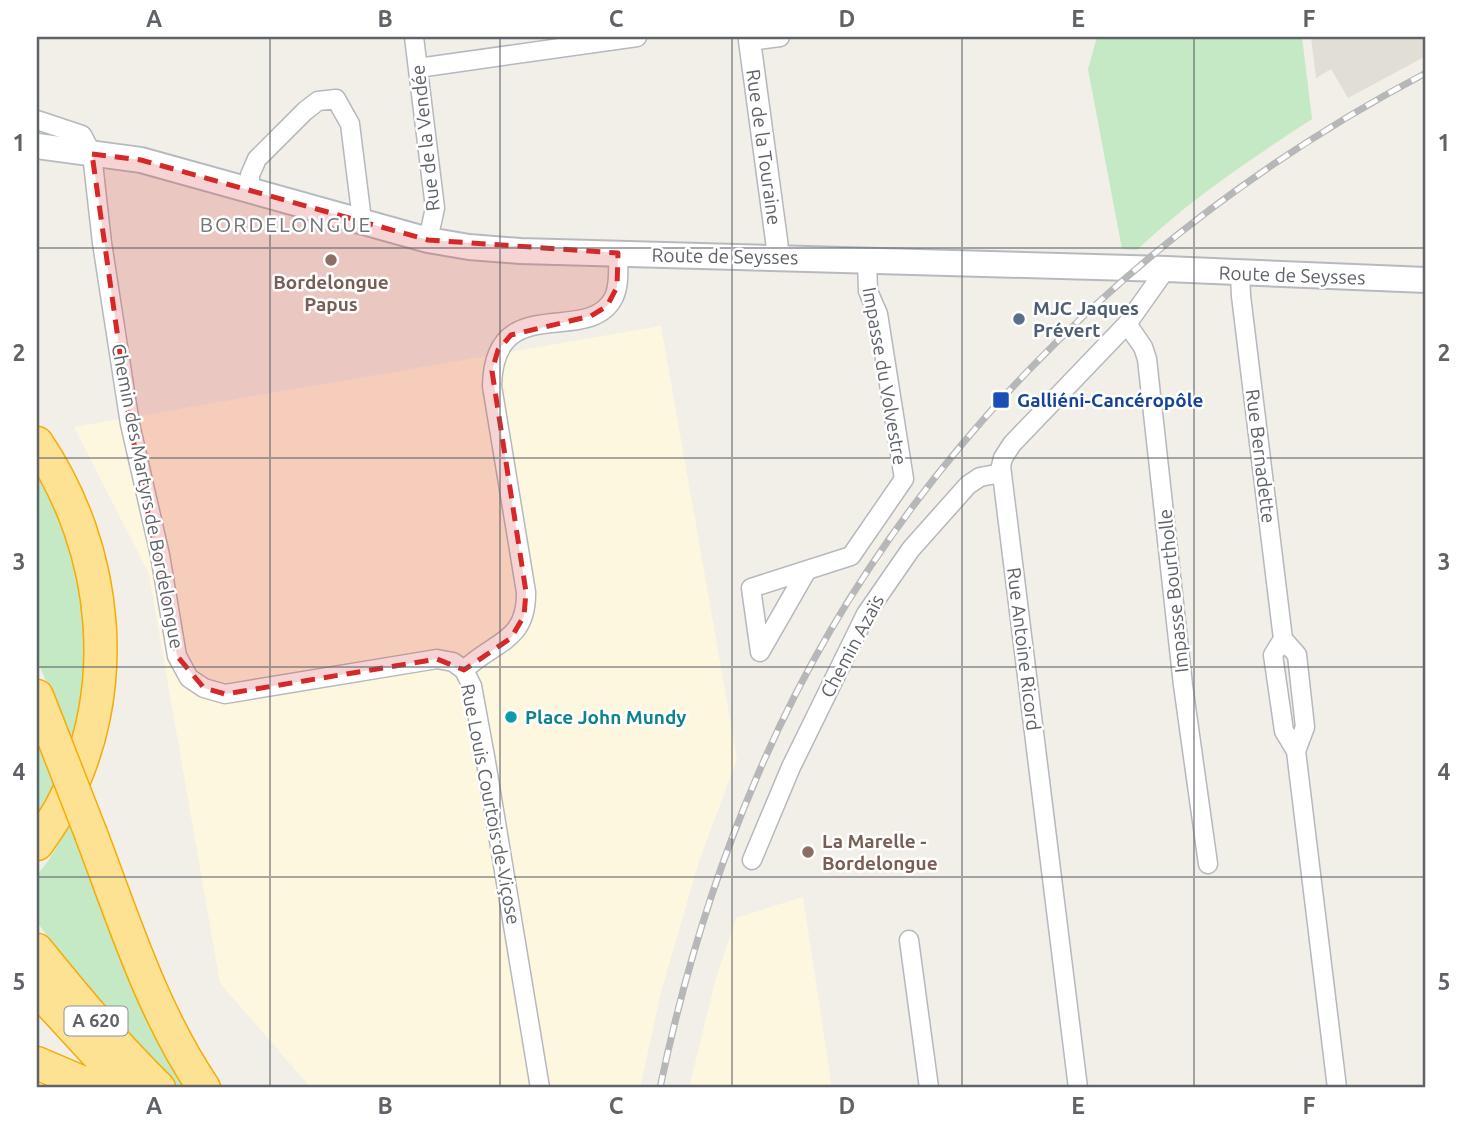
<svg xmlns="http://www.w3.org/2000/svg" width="1463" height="1125" font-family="Ubuntu,sans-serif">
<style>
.commercial{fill:#fef7e0}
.education{fill:#e1ded6}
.green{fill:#c5e8c5}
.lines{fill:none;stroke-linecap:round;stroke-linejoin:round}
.minor-casing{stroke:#b5b8bc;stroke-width:21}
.tertiary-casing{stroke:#b5b8bc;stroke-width:24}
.secondary-casing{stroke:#b6babf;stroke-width:28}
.motorway-casing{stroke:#f9ab00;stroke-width:35}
.minor{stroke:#fff;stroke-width:18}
.tertiary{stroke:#fff;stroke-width:21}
.secondary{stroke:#fff;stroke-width:24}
.motorway{stroke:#fde293;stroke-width:32}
.rail-casing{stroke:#b6b7b8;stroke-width:7}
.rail{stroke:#fff;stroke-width:4.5;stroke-dasharray:13;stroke-linecap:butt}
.motorway-bridge-casing{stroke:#f9ab00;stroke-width:35;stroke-linecap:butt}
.motorway-bridge{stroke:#fde293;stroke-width:32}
.marked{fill:#d62828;fill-opacity:0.2;stroke:#d62828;stroke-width:5;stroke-dasharray:14 9;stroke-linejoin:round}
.grid{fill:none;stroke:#5f6368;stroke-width:2;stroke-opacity:0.55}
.education-dot{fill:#8d6e63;stroke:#fff;stroke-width:2.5}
.service-dot{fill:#5c6f8a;stroke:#fff;stroke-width:2.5}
.transit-dot{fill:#1a4fb4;stroke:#fff;stroke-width:2.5}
.culture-dot{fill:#0f9aa8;stroke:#fff;stroke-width:2.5}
.labels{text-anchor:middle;stroke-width:5;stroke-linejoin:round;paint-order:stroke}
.shield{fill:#fff;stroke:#8f9295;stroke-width:2}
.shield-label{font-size:18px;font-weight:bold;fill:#5f6368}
.street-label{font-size:19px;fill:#5f6368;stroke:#fff}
.education-label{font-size:19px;font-weight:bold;fill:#785e54;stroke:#fff}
.service-label{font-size:19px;font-weight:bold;fill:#4e5e75;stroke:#fff;text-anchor:start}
.transit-label{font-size:19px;font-weight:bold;fill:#164399;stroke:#fff;text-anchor:start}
.culture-label{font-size:19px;font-weight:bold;fill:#0d838f;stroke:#fff;text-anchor:start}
.neighbourhood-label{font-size:21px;letter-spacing:2px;fill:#70757a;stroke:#fff}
.neatline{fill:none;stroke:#5f6368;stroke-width:2.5}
.grid-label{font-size:23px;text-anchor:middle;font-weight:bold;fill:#5f6368}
</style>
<rect width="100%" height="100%" fill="#f1efe8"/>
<path class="commercial" d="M 661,326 L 737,759 L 699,861 L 661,992 L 640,1088 L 311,1088 L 220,983 L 149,574 L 74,427 Z
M 803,897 L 832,1088 L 689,1088 L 715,982 L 736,918 Z"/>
<path class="education" d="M 1311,37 L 1426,37 L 1426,56 L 1348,98 L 1331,69 L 1316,78 Z"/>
<path class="green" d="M 1097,37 L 1302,37 L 1312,119 C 1251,159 1190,199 1137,250 L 1122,249 L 1088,69 Z
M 37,461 L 78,559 L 88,664 L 75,733 L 69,739 L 37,659 Z
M 37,732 L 56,786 L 37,820 Z
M 71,822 L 189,1088 L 180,1088 L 130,1038 L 72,969 L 37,922 L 37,875 L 48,861 Z"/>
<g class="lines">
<defs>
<path id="minor" d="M 414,37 L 435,208 L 428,240
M 749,41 L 780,37
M 418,68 L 637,37
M 37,120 L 82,135 L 92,154 L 102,243 L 130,424 L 160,555 L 177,656 L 189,678 L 204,688 L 225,694 L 437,659 L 453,662 L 464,670
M 250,191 L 250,175 L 257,159 L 305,111 L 318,101 L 336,99 L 350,124 L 361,212 L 359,221
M 1240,273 L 1241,296 L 1283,639 L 1297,655 L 1305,727 L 1296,751
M 1127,324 L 1143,347 L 1147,359 L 1183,685 L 1208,864
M 807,570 L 760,652 L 751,588 L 851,556 L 904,479 L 878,314 L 868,291 L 867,260
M 1283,639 L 1273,655 L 1284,731 L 1296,751 L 1337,1088
M 464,670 C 494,641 527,642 526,592 L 492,386 C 494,288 589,348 614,297 C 620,284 618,267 618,253
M 464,670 L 472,686 L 486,762 L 540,1088
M 752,860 L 791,767 L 866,614 L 911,549 L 968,485 L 980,477 L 1001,473
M 909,940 L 929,1088
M 1078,1088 L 1001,466 L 1003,458 L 1012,444 L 1127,324 L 1166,269"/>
<path id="tertiary" d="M 749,37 L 777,244 L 776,257"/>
<path id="secondary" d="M 37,146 L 141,160 L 428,240 L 469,247 L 520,251 L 1166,269 L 1426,280"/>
<path id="motorway" d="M 37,443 C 109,550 124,693 60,809 C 53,821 45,833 37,844
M 37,696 L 48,724
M 91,834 C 124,921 152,1011 204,1088
M 37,950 C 76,998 115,1045 159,1088
M 37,989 L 128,1088
M 37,1063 L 79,1081 L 90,1088"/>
</defs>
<use href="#minor" class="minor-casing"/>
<use href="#tertiary" class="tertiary-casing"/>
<use href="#secondary" class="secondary-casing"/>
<use href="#motorway" class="motorway-casing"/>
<use href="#minor" class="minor"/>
<use href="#tertiary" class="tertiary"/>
<use href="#secondary" class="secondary"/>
<use href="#motorway" class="motorway"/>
<defs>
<path id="rail" d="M 660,1088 C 682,982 713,879 756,779 C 885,473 1135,226 1426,73"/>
</defs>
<use href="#rail" class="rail-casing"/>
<use href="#rail" class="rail"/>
<defs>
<path id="motorway-bridge" d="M 48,724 L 91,834"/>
</defs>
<use href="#motorway-bridge" class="motorway-bridge-casing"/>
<use href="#motorway-bridge" class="motorway-bridge"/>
</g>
<path class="marked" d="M 92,154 L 141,160 L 428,240 L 618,253 L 617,287 L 607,306 L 591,316 L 511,335 L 498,350 L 492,371 L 526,592 L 524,616 L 511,638 L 464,670 L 437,659 L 225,694 L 204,688 L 177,656 L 130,424 Z"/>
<path class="grid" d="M 270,37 L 270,1088M 500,37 L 500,1088M 732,37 L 732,1088M 962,37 L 962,1088M 1194,37 L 1194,1088M 37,248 L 1426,248M 37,458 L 1426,458M 37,667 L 1426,667M 37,877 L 1426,877"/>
<g class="education-dot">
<circle cx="331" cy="260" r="7"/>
<circle cx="808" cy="852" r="7"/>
</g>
<circle class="service-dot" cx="1019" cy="319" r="7"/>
<rect class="transit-dot" x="992" y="391" width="18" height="18" rx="3.5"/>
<circle class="culture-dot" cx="511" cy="717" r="7"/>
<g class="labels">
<rect class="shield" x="64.5" y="1006.5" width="63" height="29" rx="5"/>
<g class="shield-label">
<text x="96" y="1027">A 620</text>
</g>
<g class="street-label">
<text transform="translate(425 138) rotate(-96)" y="7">Rue de la Vendée</text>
<text transform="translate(764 147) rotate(82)" y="7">Rue de la Touraine</text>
<text transform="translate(725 256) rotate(1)" y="7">Route de Seysses</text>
<text transform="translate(1292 275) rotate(2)" y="7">Route de Seysses</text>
<text transform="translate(885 376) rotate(80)" y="7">Impasse du Volvestre</text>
<text transform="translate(1261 456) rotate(83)" y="7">Rue Bernadette</text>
<text transform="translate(148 496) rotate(79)" y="7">Chemin des Martyrs de Bordelongue</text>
<text transform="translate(1173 591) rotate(-96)" y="7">Impasse Bourtholle</text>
<text transform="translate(852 646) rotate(-62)" y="7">Chemin Azaïs</text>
<text transform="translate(1024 649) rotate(83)" y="7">Rue Antoine Ricord</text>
<text transform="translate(491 804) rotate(79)" y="7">Rue Louis Courtois de Viçose</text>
</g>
<g class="education-label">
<text x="331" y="289">Bordelongue<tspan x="331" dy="22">Papus</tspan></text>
<text x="822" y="848" text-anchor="start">La Marelle -<tspan x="822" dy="22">Bordelongue</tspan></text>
</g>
<g class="service-label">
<text x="1033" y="315">MJC Jaques<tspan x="1033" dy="22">Prévert</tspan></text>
</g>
<g class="transit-label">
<text x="1017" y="407">Galliéni-Cancéropôle</text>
</g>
<g class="culture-label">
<text x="525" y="724">Place John Mundy</text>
</g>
<g class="neighbourhood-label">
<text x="286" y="232">BORDELONGUE</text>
</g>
</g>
<rect width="1463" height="1125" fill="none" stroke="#ffffff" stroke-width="77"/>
<rect x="38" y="38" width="1386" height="1048" class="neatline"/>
<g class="grid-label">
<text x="154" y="27">A</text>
<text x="385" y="27">B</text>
<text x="616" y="27">C</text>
<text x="847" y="27">D</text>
<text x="1078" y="27">E</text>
<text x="1309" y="27">F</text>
<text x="19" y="151">1</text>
<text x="1444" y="151">1</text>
<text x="19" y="361">2</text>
<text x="1444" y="361">2</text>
<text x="19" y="570">3</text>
<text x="1444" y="570">3</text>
<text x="19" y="780">4</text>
<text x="1444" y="780">4</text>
<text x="19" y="990">5</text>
<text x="1444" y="990">5</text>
<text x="154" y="1114">A</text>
<text x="385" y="1114">B</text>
<text x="616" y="1114">C</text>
<text x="847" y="1114">D</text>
<text x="1078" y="1114">E</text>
<text x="1309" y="1114">F</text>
</g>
</svg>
